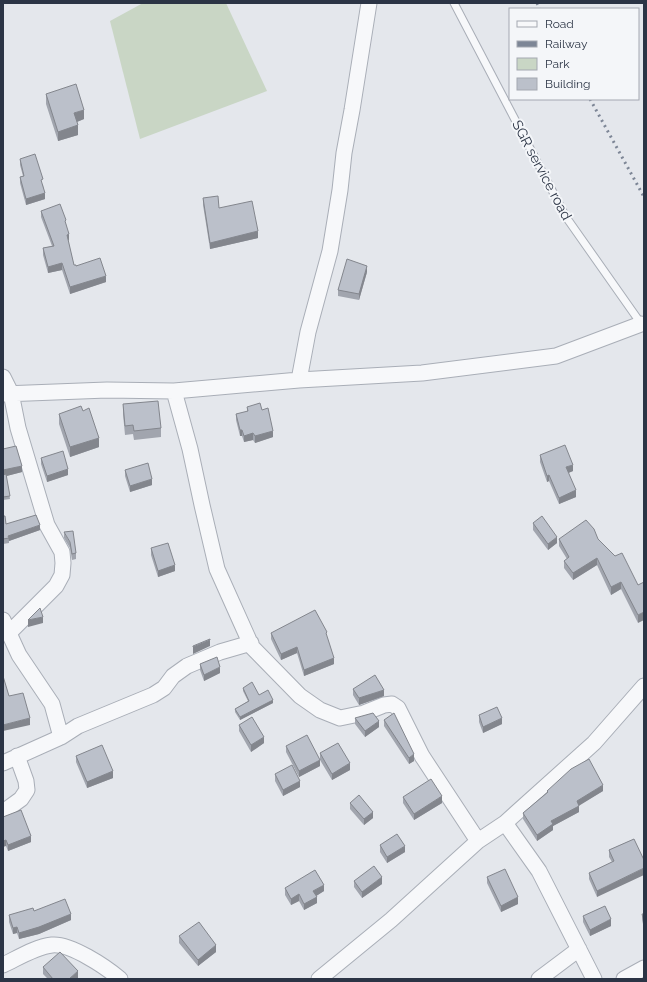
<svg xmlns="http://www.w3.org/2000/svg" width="647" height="982" font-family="Raleway,sans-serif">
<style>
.green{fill:#c9d6c5}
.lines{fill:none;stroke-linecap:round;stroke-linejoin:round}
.lane-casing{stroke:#a9aeb7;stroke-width:9}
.street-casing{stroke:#a9aeb7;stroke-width:17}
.lane{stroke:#f7f8fa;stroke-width:7}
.street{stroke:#f7f8fa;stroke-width:15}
.rail{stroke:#7d8696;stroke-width:3;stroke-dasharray:2 4;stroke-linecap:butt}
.wall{fill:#a1a5ae}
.shaded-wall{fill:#83868d}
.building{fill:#bbc0ca;stroke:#83868d}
.labels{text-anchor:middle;stroke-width:4;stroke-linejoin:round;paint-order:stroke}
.street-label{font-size:14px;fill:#2b3445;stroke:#f4f6f9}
</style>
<rect width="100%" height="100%" fill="#e4e7ec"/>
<path class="green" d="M 143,3 L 226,3 L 267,91 L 140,139 L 110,21 Z"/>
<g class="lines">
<defs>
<path id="lane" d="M 454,3 L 566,217 L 642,325"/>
<path id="street" d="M 3,377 L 11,393 L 18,428 L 47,525 L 62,552 L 63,563 L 62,575 L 56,586 L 9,633
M 299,380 L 308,332 L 330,251 L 340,190 L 344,153 L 352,110 L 369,3
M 174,391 L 190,449 L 202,505 L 217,569 L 252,647 L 300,696 L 320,710 L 340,718 L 364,713 L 384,705 L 392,704 L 398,708 L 422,756 L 478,841
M 3,394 L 107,390 L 174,391 L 299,380 L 422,373 L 556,356 L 641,324
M 3,620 L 19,655 L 52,704 L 61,737
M 3,763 L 61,737 L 78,726 L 153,695 L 164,688 L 173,676 L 187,666 L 220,652 L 251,643
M 3,812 L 21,799 L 27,790 L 26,781 L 17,756
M 505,823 L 539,871 L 594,979
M 3,965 C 18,958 35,947 52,945 C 70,943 106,967 120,979
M 319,979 L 391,920 L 478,841 L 505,823 L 594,743 L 644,686
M 539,979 L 579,949
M 624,979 L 644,968"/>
</defs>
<use href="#lane" class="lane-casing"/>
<use href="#street" class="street-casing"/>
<use href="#lane" class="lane"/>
<use href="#street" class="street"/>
<path class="rail" d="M 537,3 L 540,9
M 590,99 L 644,197"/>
</g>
<path class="wall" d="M 46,94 L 84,119 L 77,122 L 78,135 L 58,141 L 46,104 Z
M 20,159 L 43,185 L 45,199 L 26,205 L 20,183 L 20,177 L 23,176 L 20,165 Z
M 203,198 L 219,208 L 258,238 L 210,249 L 203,205 Z
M 41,211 L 66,224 L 69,240 L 68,241 L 74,265 L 106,282 L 70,294 L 62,270 L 48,273 L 43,255 L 43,248 L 52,246 L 41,217 Z
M 367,272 L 359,300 L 338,296 L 338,290 Z
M 123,404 L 161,428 L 161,437 L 134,440 L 133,434 L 125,435 L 123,414 Z
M 247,407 L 262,410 L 273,437 L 255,443 L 253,440 L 244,442 L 242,436 L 240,436 L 236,420 L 236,414 L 247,412 Z
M 59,414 L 99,447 L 70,457 L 59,424 Z
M 3,449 L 22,472 L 6,476 L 10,499 L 3,500 Z
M 540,455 L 573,471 L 568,473 L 576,497 L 559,504 L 549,481 L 547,482 L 540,462 Z
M 41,458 L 68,475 L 47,482 L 41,464 Z
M 125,470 L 152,485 L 130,492 L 125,476 Z
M 3,516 L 6,524 L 40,530 L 9,541 L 9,543 L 3,544 Z
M 533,523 L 557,543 L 548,550 L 533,530 Z
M 64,532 L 76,553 L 76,559 L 72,560 L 70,548 L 64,538 Z
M 559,539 L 598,539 L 638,585 L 638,623 L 621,589 L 611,595 L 597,565 L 573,580 L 564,568 L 564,561 L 567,559 L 559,546 Z
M 151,548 L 175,571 L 158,577 L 151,555 Z
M 271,633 L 327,637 L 334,664 L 304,676 L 297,653 L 281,660 L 271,639 Z
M 200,664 L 220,673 L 204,681 L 200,670 Z
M 243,688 L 259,695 L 273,703 L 240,720 L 235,712 L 235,709 L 248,701 L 243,691 Z
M 353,689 L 384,696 L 359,705 L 353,695 Z
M 479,715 L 502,724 L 483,733 L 479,722 Z
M 355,718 L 379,727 L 365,737 L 355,724 Z
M 384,720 L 414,761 L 409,764 L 384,726 Z
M 239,725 L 264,743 L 251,752 L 239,731 Z
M 286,746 L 320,766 L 299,777 L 286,752 Z
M 320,753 L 350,770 L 332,780 L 320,760 Z
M 76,756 L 113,778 L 87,788 L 76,762 Z
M 275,774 L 300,787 L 283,796 L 275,781 Z
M 547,791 L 603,791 L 579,805 L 579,812 L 553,826 L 553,830 L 537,841 L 523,819 L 523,813 L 547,792 Z
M 403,797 L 442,803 L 414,820 L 403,803 Z
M 350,803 L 373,818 L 364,825 L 350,809 Z
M 3,817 L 31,842 L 8,851 L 6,846 Z
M 634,839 L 597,897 L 589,879 L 589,873 L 612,862 L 609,857 L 609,850 Z
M 380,845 L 405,852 L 387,863 L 380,852 Z
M 487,877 L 518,904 L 501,912 L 487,883 Z
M 354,881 L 382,884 L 362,898 L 354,887 Z
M 285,888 L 324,891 L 316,896 L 317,903 L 304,910 L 299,901 L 291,905 L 285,895 Z
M 34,911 L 71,920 L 39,934 L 19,939 L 17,933 L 13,934 L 9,922 L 9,915 Z
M 642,914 L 644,914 L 644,928 L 642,920 Z
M 583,916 L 611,926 L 590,936 L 583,922 Z
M 179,936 L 216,952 L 198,966 L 179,943 Z
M 43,967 L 78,978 L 76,979 L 48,979 L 43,974 Z"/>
<path class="shaded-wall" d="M 84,110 L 84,119 L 74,123 L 74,113 Z
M 78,125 L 78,135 L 58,141 L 58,132 Z
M 45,193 L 45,199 L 26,205 L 26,199 Z
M 258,231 L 258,238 L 210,249 L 210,243 Z
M 69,234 L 69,240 L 67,241 L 67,235 Z
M 62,263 L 62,270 L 48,273 L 48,267 Z
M 367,266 L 367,272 L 359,300 L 359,294 Z
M 106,276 L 106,282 L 70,294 L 70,287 Z
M 240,430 L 242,430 L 242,436 L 240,436 Z
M 273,431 L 273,437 L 255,443 L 255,436 Z
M 253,433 L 253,440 L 244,442 L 244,436 Z
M 99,438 L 99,447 L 70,457 L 70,447 Z
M 573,465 L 573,471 L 566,474 L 566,467 Z
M 22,466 L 22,472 L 3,477 L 3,470 Z
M 68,469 L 68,475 L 47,482 L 47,476 Z
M 549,475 L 549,481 L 547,482 L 547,476 Z
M 152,479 L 152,485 L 130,492 L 130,486 Z
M 576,490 L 576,497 L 559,504 L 559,498 Z
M 40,525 L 40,530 L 9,541 L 8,536 Z
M 557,537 L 557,543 L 548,550 L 548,544 Z
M 597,558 L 597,565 L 573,580 L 573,573 Z
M 175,565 L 175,571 L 158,577 L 158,571 Z
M 621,582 L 621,589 L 611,595 L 611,587 Z
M 644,612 L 644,620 L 638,623 L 638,615 Z
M 43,617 L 43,623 L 28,627 L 28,620 Z
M 210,640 L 210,646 L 193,654 L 193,647 Z
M 297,647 L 297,653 L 281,660 L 281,654 Z
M 334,658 L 334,664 L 304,676 L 304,670 Z
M 220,667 L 220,673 L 204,681 L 204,675 Z
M 384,690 L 384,696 L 359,705 L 359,698 Z
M 273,700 L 273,703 L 240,720 L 240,717 Z
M 30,718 L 30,725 L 3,731 L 3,725 Z
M 502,718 L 502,724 L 483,733 L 483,727 Z
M 379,721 L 379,727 L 365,737 L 365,731 Z
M 264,737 L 264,743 L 251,752 L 251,745 Z
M 414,754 L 414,761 L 409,764 L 409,758 Z
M 320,760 L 320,766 L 299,777 L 299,771 Z
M 350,763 L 350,770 L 332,780 L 332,774 Z
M 113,771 L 113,778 L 87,788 L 87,782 Z
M 300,781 L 300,787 L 283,796 L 283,790 Z
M 603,785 L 603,791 L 577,807 L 577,801 Z
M 442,796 L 442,803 L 414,820 L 414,814 Z
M 579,806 L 579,812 L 553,826 L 553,830 L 537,841 L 537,835 L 551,821 Z
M 373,812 L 373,818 L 364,825 L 364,819 Z
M 31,836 L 31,842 L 8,851 L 8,845 Z
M 6,840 L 6,846 L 3,847 L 3,841 Z
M 405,846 L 405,852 L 387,863 L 387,857 Z
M 644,868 L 644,875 L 597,897 L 597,891 Z
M 382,877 L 382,884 L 362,898 L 362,892 Z
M 324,885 L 324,891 L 313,898 L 313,891 Z
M 299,894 L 299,901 L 291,905 L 291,899 Z
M 317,897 L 317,903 L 304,910 L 304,904 Z
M 518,897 L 518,904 L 501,912 L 501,906 Z
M 71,914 L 71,920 L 39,934 L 19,939 L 19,933 Z
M 611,919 L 611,926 L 590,936 L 590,930 Z
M 17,927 L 17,933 L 13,934 L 13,928 Z
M 216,945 L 216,952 L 198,966 L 198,960 Z
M 78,971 L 78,978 L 76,979 L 69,979 Z"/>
<path class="building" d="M 76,84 L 84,110 L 74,113 L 78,125 L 58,132 L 46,94 Z
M 35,154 L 43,179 L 41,180 L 45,193 L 26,199 L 20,177 L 24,176 L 20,159 Z
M 218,196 L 219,208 L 252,201 L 258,231 L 210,243 L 203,198 Z
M 60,204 L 66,220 L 65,221 L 69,234 L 67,235 L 74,265 L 76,265 L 76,266 L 100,258 L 106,276 L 70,287 L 62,263 L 48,267 L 43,248 L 54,246 L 41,211 Z
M 347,259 L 367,266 L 359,294 L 338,290 Z
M 158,401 L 161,428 L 134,431 L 133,425 L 125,426 L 123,404 Z
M 260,403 L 262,410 L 268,408 L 273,431 L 255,436 L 253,433 L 244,436 L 242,430 L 240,430 L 236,414 L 248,411 L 247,407 Z
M 81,406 L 83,411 L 89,408 L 99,438 L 70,447 L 59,414 Z
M 565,445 L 573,465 L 566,467 L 576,490 L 559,498 L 549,475 L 547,476 L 540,455 Z
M 16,446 L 22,466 L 3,470 L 3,449 Z
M 63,451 L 68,469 L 47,476 L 41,458 Z
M 148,463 L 152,479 L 130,486 L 125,470 Z
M 6,474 L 10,496 L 3,497 L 3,475 Z
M 36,515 L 40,525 L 8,536 L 9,538 L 3,539 L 3,516 L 5,516 L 6,524 Z
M 542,516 L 557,537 L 548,544 L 533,523 Z
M 586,520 L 594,529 L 598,539 L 615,556 L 622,553 L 638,585 L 644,582 L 644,612 L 638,615 L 621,582 L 611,587 L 597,558 L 573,573 L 564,561 L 569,557 L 559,539 Z
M 73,531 L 76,553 L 72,554 L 70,542 L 64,532 Z
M 168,543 L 175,565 L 158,571 L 151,548 Z
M 40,608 L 43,617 L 28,620 Z
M 315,610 L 327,632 L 326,633 L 334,658 L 304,670 L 297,647 L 281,654 L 271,633 Z
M 210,639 L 210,640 L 193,647 L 193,646 Z
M 217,657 L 220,667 L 204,675 L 200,664 Z
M 375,675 L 384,690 L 359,698 L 353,689 Z
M 3,676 L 9,696 L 23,693 L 30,718 L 3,725 Z
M 252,682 L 259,695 L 268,690 L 273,700 L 240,717 L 235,709 L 249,701 L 243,688 Z
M 497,707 L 502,718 L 483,727 L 479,715 Z
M 373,713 L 379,721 L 365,731 L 355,718 Z
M 394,713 L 414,754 L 409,758 L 384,720 Z
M 252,717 L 264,737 L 251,745 L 239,725 Z
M 307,735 L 320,760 L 299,771 L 286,746 Z
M 338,743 L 350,763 L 332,774 L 320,753 Z
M 102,745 L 113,771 L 87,782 L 76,756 Z
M 589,759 L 603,785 L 577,801 L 579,806 L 551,821 L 553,824 L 537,835 L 523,813 L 548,792 L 547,791 L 571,769 Z
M 292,765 L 300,781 L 283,790 L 275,774 Z
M 431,779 L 442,796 L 414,814 L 403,797 Z
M 359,795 L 373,812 L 364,819 L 350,803 Z
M 21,810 L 31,836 L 8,845 L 6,840 L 3,841 L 3,817 Z
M 397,834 L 405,846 L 387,857 L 380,845 Z
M 634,839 L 644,860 L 644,868 L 597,891 L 589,873 L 614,861 L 609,850 Z
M 374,866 L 382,877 L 362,892 L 354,881 Z
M 505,869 L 518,897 L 501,906 L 487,877 Z
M 315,870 L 324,885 L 313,891 L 317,897 L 304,904 L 299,894 L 291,899 L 285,888 Z
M 65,899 L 71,914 L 39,927 L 19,933 L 17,927 L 13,928 L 9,915 L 33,908 L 34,911 Z
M 605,906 L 611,919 L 590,930 L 583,916 Z
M 642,914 L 644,914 L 644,922 Z
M 199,922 L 216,945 L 198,960 L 179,936 Z
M 60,952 L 78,971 L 69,979 L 53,979 L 43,967 Z"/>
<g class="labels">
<g class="street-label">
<text transform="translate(542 170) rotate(62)" y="5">SGR service road</text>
</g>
</g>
<rect width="647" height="982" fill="none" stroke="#2b3445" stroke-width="8"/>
<rect x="509" y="8" width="130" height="92" fill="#f4f6f9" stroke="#a4a8b1"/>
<rect x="517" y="21" width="20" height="6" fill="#f7f8fa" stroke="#a4a8b1"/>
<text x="545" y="28" font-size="12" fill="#2b3445">Road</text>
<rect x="517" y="41" width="20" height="6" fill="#7d8696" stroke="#a4a8b1"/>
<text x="545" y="48" font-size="12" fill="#2b3445">Railway</text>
<rect x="517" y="58" width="20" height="12" fill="#c9d6c5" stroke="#a4a8b1"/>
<text x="545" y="68" font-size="12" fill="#2b3445">Park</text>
<rect x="517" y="78" width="20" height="12" fill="#bbc0ca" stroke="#a4a8b1"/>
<text x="545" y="88" font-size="12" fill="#2b3445">Building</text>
</svg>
